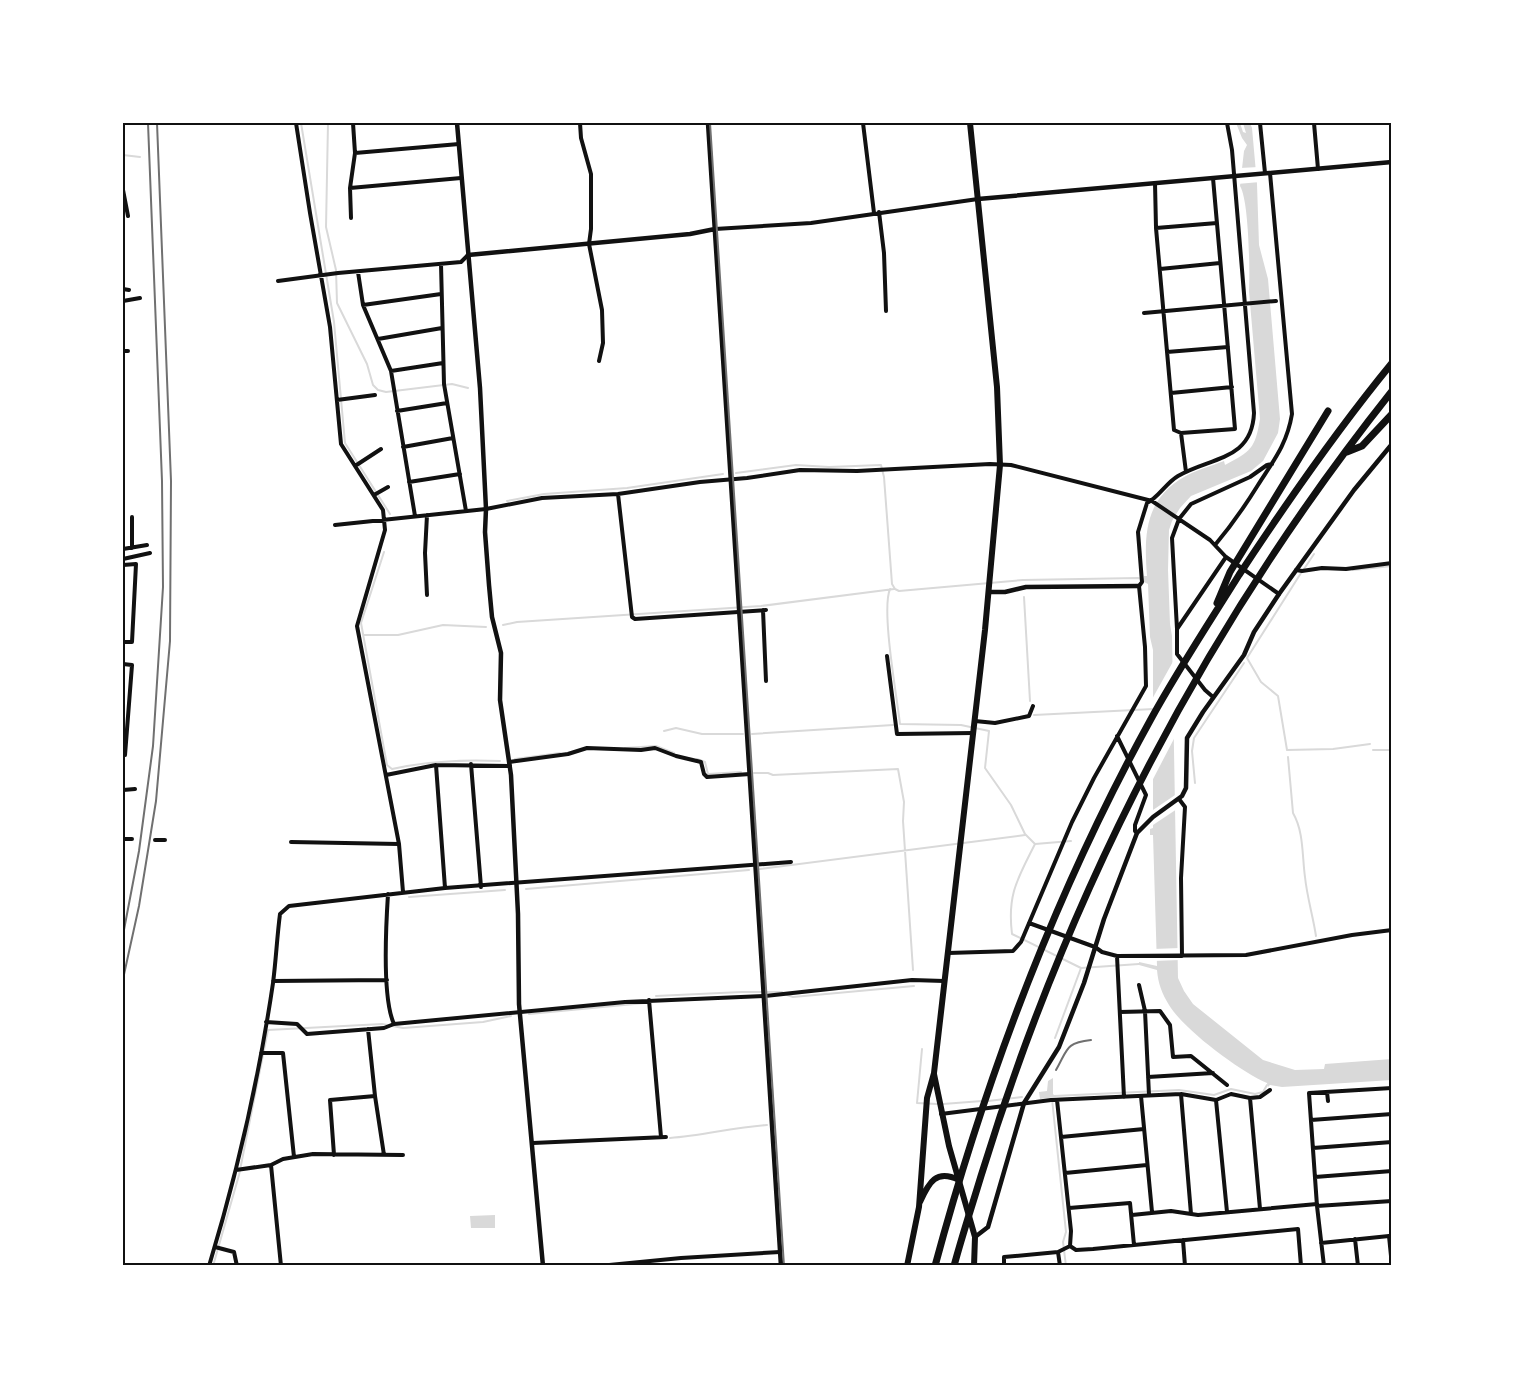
<svg xmlns="http://www.w3.org/2000/svg" width="1515" height="1389" font-family="'IBM Plex Sans',sans-serif">
<style>
.water{fill:#d9d9d9}
.pier{fill:#fff}
.lines{fill:none;stroke-linecap:round;stroke-linejoin:round}
.stream{stroke:#d9d9d9;stroke-width:2}
.minor{stroke:#111;stroke-width:4}
.tertiary{stroke:#111;stroke-width:4.5}
.trunk{stroke:#111;stroke-width:6}
.motorway{stroke:#111;stroke-width:7}
.rail{stroke:#707070;stroke-width:2}
.neatline{fill:none;stroke:#111;stroke-width:2}
</style>
<rect width="100%" height="100%" fill="#fff"/>
<path class="water" d="M 1236,123 L 1240,123 L 1243,132 L 1246,133 L 1243,123 L 1250,123 L 1252,128 L 1257,184 L 1259,245 L 1268,279 L 1280,419 L 1278,433 L 1263,461 L 1251,471 L 1191,496 L 1180,508 L 1172,521 L 1169,530 L 1168,570 L 1170,624 L 1172,636 L 1178,978 L 1184,991 L 1193,1004 L 1263,1060 L 1295,1070 L 1324,1069 L 1325,1064 L 1392,1059 L 1392,1080 L 1282,1087 L 1270,1085 L 1268,1087 L 1267,1083 C 1241,1072 1184,1030 1169,1005 C 1162,994 1158,983 1157,970 L 1139,965 L 1139,962 L 1157,966 L 1153,835 L 1150,835 L 1150,829 L 1153,828 L 1153,650 L 1150,637 L 1148,584 L 1144,582 L 1144,576 L 1147,576 C 1144,536 1144,500 1184,477 C 1196,470 1211,466 1224,461 L 1225,465 C 1251,451 1255,449 1260,419 L 1249,291 C 1250,272 1249,200 1240,186 L 1244,151 L 1247,145 L 1242,138 Z
M 1053,1078 L 1053,1094 L 1056,1097 L 1040,1099 L 1039,1092 L 1047,1091 L 1048,1081 Z
M 495,1215 L 495,1228 L 471,1228 L 470,1216 Z"/>
<path class="pier" d="M 1259,167 L 1260,182 L 1237,184 L 1240,168 Z
M 1175,658 L 1177,733 L 1151,783 L 1151,701 Z
M 1178,793 L 1177,809 L 1150,827 L 1150,812 Z
M 1180,948 L 1180,960 L 1153,961 L 1153,949 Z"/>
<g class="lines">
<path class="stream" d="M 301,123 L 334,322 L 345,443 L 390,514
M 328,123 L 326,227 L 336,270 L 337,303 L 367,364 L 373,385 L 378,390 L 386,392 L 452,384 L 468,388
M 123,155 L 140,157
M 736,473 L 796,465 L 829,467 L 881,465 L 884,477 L 892,584 L 895,589 L 899,591 L 1023,580 L 1138,578 L 1142,579
M 507,501 L 544,494 L 627,488 L 723,474
M 384,552 L 361,623 L 387,765 L 392,769 C 429,761 461,759 500,761
M 1304,569 L 1314,554
M 1353,570 L 1392,566
M 1301,573 L 1247,658 L 1261,682 L 1278,696 L 1287,750 L 1333,749 L 1370,744
M 890,589 C 881,610 897,697 900,724 L 961,725 L 989,731 L 985,768 L 1011,805 L 1025,834 L 1035,844 L 1071,841
M 1024,597 L 1030,701
M 503,625 L 517,622 L 761,606 L 894,589
M 363,635 L 398,635 L 443,625 L 486,627
M 1034,715 L 1154,709
M 664,731 L 676,728 L 702,734 L 743,734
M 752,734 L 893,725
M 625,748 L 656,746 L 674,753
M 1373,750 L 1392,750
M 1288,757 L 1293,813 C 1304,832 1302,856 1305,877 C 1307,897 1313,916 1316,936
M 515,759 L 560,753
M 697,759 L 705,762 L 708,774 L 741,772
M 754,773 L 768,773 L 773,775 L 898,769 L 904,802 L 903,821 L 913,970
M 1195,783 L 1192,751 L 1194,738 L 1244,663
M 1035,844 C 1018,878 1007,894 1012,934 L 1081,968
M 760,869 L 1025,835
M 526,889 L 749,870
M 409,897 L 505,890
M 787,995 L 793,997 L 914,986
M 656,996 L 742,992 L 782,992
M 529,1014 L 645,1003
M 1055,1038 L 1081,968 L 1139,964
M 922,1049 L 917,1103 L 937,1104
M 1054,1096 L 1179,1090 L 1214,1095 L 1231,1089 L 1255,1094 L 1263,1092 L 1267,1085
M 1052,1099 L 1066,1232 L 1063,1242 L 1066,1266
M 988,1101 L 1022,1097
M 943,1104 L 982,1101
M 670,1138 C 702,1136 734,1127 767,1125
M 213,1266 L 239,1175 L 268,1030 L 382,1024 L 403,1028 L 483,1022 L 511,1016"/>
<path class="minor" d="M 296,123 L 310,213 L 330,327 L 341,444 L 383,510 L 385,530 L 357,626 L 399,844 L 403,892
M 353,123 L 355,153 L 350,188 L 461,178
M 580,123 L 581,138 L 591,174 L 591,229 L 589,244 L 602,310 L 603,343 L 599,361
M 863,123 L 874,213
M 1260,123 L 1265,173
M 1314,123 L 1318,169
M 355,153 L 459,144
M 1155,183 L 1156,228 L 1174,430 L 1181,433 L 1235,429 L 1213,178
M 350,188 L 351,218
M 123,190 L 128,216
M 879,212 L 884,253 L 886,311
M 1156,228 L 1217,223
M 715,229 L 811,223 L 978,199
M 441,264 L 444,384 L 466,511
M 1160,269 L 1220,263
M 358,272 L 363,305 L 391,371 L 415,516
M 278,281 L 338,273 L 461,262 L 468,255
M 123,289 L 129,290
M 123,301 L 140,298
M 363,305 L 441,294
M 1144,313 L 1276,301
M 378,339 L 442,328
M 123,351 L 128,351
M 1167,352 L 1228,347
M 391,371 L 443,363
M 1171,393 L 1232,387
M 337,400 L 375,395
M 397,411 L 447,403
M 1181,433 L 1186,472
M 403,447 L 453,438
M 355,466 L 381,449
M 409,482 L 460,474
M 618,494 L 632,617 L 635,619 L 766,610
M 374,495 L 388,487
M 427,515 L 425,553 L 427,595
M 132,517 L 132,548
M 335,525 L 486,509 L 542,498 L 618,494 L 700,482 L 747,478 L 800,470 L 857,471 L 990,464 L 1011,465 L 1152,501 L 1210,540 L 1226,557 L 1279,594
M 1215,545 C 1231,526 1245,506 1258,485 C 1274,460 1287,444 1292,414 L 1270,173
M 123,549 L 147,545
M 123,559 L 150,553
M 123,565 L 136,564 L 132,642 L 123,642
M 1296,570 L 1302,571 L 1322,568 L 1346,569 L 1392,563
M 763,610 L 766,681
M 1177,629 L 1172,538 L 1179,519 L 1191,504 L 1250,477 L 1267,465 L 1272,464
M 887,656 L 897,734 L 973,733
M 123,664 L 132,665 L 125,755 L 123,755
M 1213,697 L 1205,690 L 1177,654 L 1177,629 L 1226,557
M 975,721 L 995,723 L 1029,716 L 1033,706
M 1117,736 L 1146,795 L 1135,825 L 1135,831 L 1137,833
M 509,762 L 568,754 L 587,748 L 641,750 L 655,748 L 676,756 L 701,762 L 704,774 L 707,777 L 750,774
M 471,764 L 481,887
M 436,765 L 445,888
M 386,775 L 436,765 L 510,766
M 123,790 L 135,789
M 1179,799 L 1185,807 L 1181,878 L 1182,956
M 123,839 L 132,839
M 155,840 L 165,840
M 291,842 L 399,844
M 388,894 C 386,925 382,998 394,1024 L 625,1002 L 765,996 L 912,980 L 944,981
M 1029,923 L 1095,947 L 1102,952 L 1117,956 L 1246,955 L 1352,935 L 1392,930
M 948,953 L 1013,951 L 1021,942 L 1072,822 L 1094,778 L 1146,686 L 1145,647 L 1139,586 L 1142,582 L 1138,532 L 1147,503 C 1158,498 1166,483 1178,476 C 1210,457 1252,461 1254,413 L 1232,150 L 1227,123
M 1117,956 L 1124,1097
M 273,981 L 387,980
M 1139,985 L 1145,1011 L 1149,1095
M 649,1000 L 661,1137
M 1120,1012 L 1160,1011 L 1170,1025 L 1173,1057 L 1191,1056 L 1227,1085
M 266,1022 L 297,1024 L 307,1034 L 384,1028 L 394,1024
M 368,1029 L 375,1096 L 384,1155
M 261,1053 L 283,1053 L 294,1157
M 1148,1077 L 1213,1073
M 1327,1092 L 1328,1101
M 1181,1094 L 1191,1214
M 1141,1096 L 1152,1212
M 1250,1098 L 1260,1209
M 1057,1100 L 1071,1231 L 1070,1246
M 1216,1100 L 1227,1212
M 941,1114 L 1051,1100 L 1181,1094 L 1216,1100 L 1231,1094 L 1250,1098 L 1260,1097 L 1270,1090
M 1311,1120 L 1392,1114
M 1061,1137 L 1144,1129
M 533,1143 L 666,1137
M 1313,1148 L 1392,1142
M 334,1155 L 330,1100 L 375,1096
M 271,1165 L 281,1266
M 236,1170 L 271,1165 L 283,1159 L 313,1154 L 403,1155
M 1065,1173 L 1147,1165
M 1315,1177 L 1392,1171
M 1317,1206 L 1392,1201
M 1069,1208 L 1130,1203 L 1134,1245
M 1132,1215 L 1171,1211 L 1198,1215 L 1317,1204
M 1355,1239 L 1358,1266
M 1183,1240 L 1185,1266
M 1321,1243 L 1389,1236 L 1392,1266
M 215,1247 L 234,1252 L 237,1266
M 1058,1252 L 1060,1266
M 209,1266 C 237,1174 259,1078 273,983 C 276,960 277,937 280,914 L 289,906 L 445,888 L 791,862
M 599,1266 L 681,1258 L 780,1252
M 1004,1266 L 1004,1257 L 1058,1252 L 1070,1246 L 1076,1250 L 1093,1249 L 1298,1229 L 1301,1266
M 1324,1266 L 1317,1206 L 1309,1093 L 1392,1088"/>
<path class="tertiary" d="M 457,123 L 480,388 L 486,509 L 485,532 L 489,585 L 492,617 L 501,653 L 500,700 L 511,775 L 518,914 L 519,1004 L 543,1266
M 708,123 L 781,1266
M 978,199 L 1392,162
M 468,255 L 690,234 L 715,229
M 989,592 L 1005,592 L 1026,587 L 1139,586
M 975,1237 L 988,1227 L 1024,1103 L 1059,1047 L 1084,983 L 1104,919 L 1137,833 L 1153,817 L 1182,796 L 1186,788 L 1187,738 L 1203,712 L 1244,655 L 1254,632 L 1279,594 L 1354,490 L 1392,444"/>
<path class="trunk" d="M 934,1074 L 949,1146 L 975,1237 L 974,1266
M 920,1202 C 929,1182 936,1169 959,1180
M 907,1266 L 919,1207 L 927,1098 L 934,1073 L 985,630 L 1000,465 L 997,387 L 970,123"/>
<path class="motorway" d="M 1347,452 L 1362,446 L 1392,414
M 1217,603 L 1230,572 L 1328,411
M 935,1266 C 986,1077 1056,891 1151,719 C 1178,670 1209,623 1239,575 C 1287,502 1337,430 1392,363
M 954,1266 C 962,1236 972,1206 981,1176 C 1069,890 1206,625 1392,391"/>
<path class="rail" d="M 710,123 L 784,1266
M 123,935 L 139,851 L 153,746 L 163,587 L 162,481 L 148,123
M 123,979 L 139,906 L 156,801 L 170,641 L 171,481 L 157,123
M 1056,1070 C 1068,1049 1065,1043 1091,1040"/>
</g>
<rect width="1515" height="1389" fill="none" stroke="#ffffff" stroke-width="249"/>
<rect x="124" y="124" width="1266" height="1140" class="neatline"/>
</svg>
